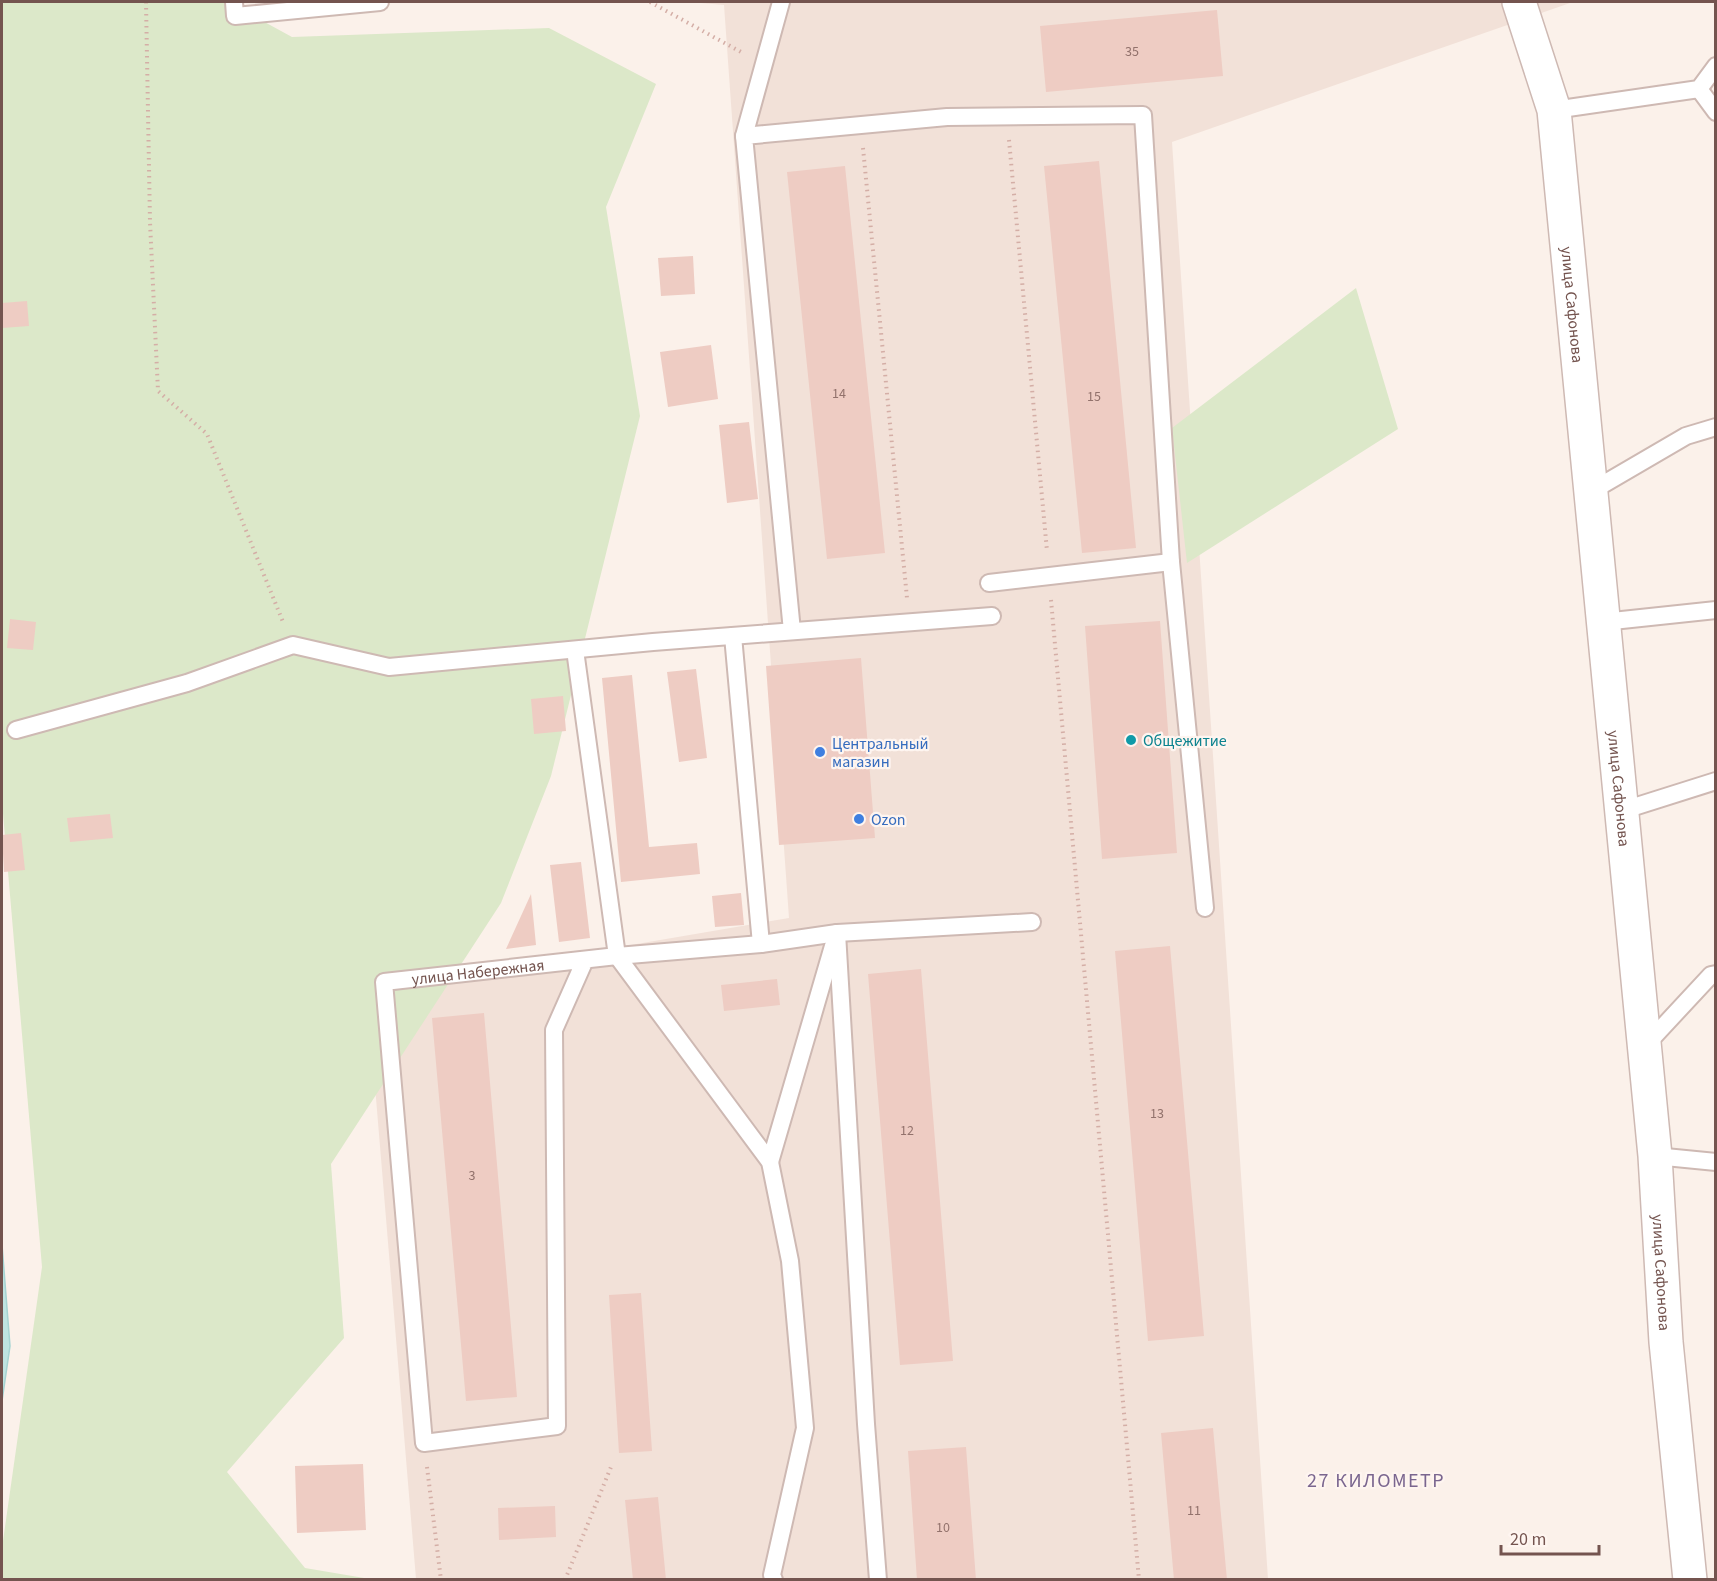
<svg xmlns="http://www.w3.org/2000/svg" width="1717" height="1581" font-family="'Source Sans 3',sans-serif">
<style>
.residential{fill:#f2e1d8}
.green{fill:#dce8c9}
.water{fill:#bfe4e1;stroke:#a6d4d2;stroke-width:1.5}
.building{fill:#eeccc3}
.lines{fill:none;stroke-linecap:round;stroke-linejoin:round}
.service-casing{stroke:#ceb9b3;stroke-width:20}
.minor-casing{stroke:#ceb9b3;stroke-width:36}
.path{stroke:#d4aea6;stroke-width:4;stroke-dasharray:1.5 4.5;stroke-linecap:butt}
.service{stroke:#fff;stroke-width:16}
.minor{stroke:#fff;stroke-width:33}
.culture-dot{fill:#0f9aa8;stroke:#fef5f0;stroke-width:2}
.shop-dot{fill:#3f7fe0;stroke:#fef5f0;stroke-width:2}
.labels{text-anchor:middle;stroke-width:4.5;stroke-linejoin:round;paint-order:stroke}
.number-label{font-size:14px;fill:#92726c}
.street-label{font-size:16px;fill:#74544f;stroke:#fef5f0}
.culture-label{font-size:16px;fill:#0d838f;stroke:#fef5f0;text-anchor:start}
.shop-label{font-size:16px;fill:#366cbe;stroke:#fef5f0;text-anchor:start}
.quarter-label{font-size:20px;letter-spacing:1.5px;fill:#7a668f;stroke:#fef5f0}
</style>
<rect width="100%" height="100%" fill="#fbf1ea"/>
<path class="residential" d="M 689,2 L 1573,2 L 1172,142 L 1268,1579 L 416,1579 L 367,990 L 789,918 L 724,5 Z"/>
<path class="green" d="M 2,2 L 228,2 L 292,37 L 549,28 L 656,84 L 606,207 L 640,416 L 551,776 L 501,903 L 331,1164 L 344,1338 L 227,1472 L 305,1568 L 370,1579 L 2,1580 L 2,1548 L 42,1267 L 2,802 Z
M 1356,288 L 1398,429 L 1187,563 L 1172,428 Z"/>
<path class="water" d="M 2,1245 L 10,1346 L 2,1401 Z"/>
<path class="building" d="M 1217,10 L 1223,76 L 1046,92 L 1040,26 Z
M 1099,161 L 1136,548 L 1082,553 L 1044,166 Z
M 845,166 L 885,553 L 827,559 L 787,172 Z
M 693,256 L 695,294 L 661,296 L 658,258 Z
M 27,301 L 29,326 L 2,328 L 2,303 Z
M 711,345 L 718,399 L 668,407 L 660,352 Z
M 749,422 L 758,499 L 727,503 L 719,425 Z
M 10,619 L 36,622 L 33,650 L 7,648 Z
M 1160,621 L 1177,853 L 1102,859 L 1085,626 Z
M 861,658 L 875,838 L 779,845 L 766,666 Z
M 696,669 L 707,758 L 679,762 L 667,672 Z
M 632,675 L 649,847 L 697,843 L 700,874 L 621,882 L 602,678 Z
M 563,696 L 566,731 L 534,734 L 531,699 Z
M 110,814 L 113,838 L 70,842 L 67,818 Z
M 21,833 L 25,870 L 4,872 L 2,835 Z
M 581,862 L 590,938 L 559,942 L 550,865 Z
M 741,893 L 744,925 L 715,927 L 712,896 Z
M 531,894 L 536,945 L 506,949 Z
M 1170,946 L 1204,1336 L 1148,1341 L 1115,951 Z
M 921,969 L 953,1361 L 900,1365 L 868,974 Z
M 777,979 L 780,1005 L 724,1011 L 721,985 Z
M 484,1013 L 517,1397 L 466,1401 L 432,1018 Z
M 641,1293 L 652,1451 L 619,1453 L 609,1295 Z
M 1213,1428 L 1227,1580 L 1174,1580 L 1161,1433 Z
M 966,1447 L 976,1580 L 917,1580 L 908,1451 Z
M 363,1464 L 366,1530 L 297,1533 L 295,1466 Z
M 658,1497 L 666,1580 L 633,1580 L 625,1500 Z
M 555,1506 L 556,1537 L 499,1540 L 498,1508 Z"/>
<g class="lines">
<defs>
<g id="service">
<path d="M 234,2 L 235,16 L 380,2"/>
<path d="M 1699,89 L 1716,112"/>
<path d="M 1554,110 L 1699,89 L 1716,66"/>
<path d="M 744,136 L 781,2"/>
<path d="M 1590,492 L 1686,436 L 1716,427"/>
<path d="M 989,583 L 1171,562"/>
<path d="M 1603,622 L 1716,610"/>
<path d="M 792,631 L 744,136 L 947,117 L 1143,115 L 1171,562 L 1205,908"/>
<path d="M 733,636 L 761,944"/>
<path d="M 575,650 L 617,956 L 770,1162 L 790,1261 L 805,1428 L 772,1575 L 774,1580"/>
<path d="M 16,730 L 187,683 L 293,645 L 389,667 L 653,642 L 992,616"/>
<path d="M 1621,811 L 1716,781"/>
<path d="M 837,933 L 866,1424 L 878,1580"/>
<path id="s1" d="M 585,960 L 554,1030 L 557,1426 L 424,1443 L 384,982 L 617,956 L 761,944 L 837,933 L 1032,922"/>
<path d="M 1645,1046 L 1711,975 L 1716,974"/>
<path d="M 1655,1156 L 1716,1162"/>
<path d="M 770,1162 L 833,946"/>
</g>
<g id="minor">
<path id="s2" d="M 1519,2 L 1554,110 L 1655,1156 L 1666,1342 L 1690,1580"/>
</g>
</defs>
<use href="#service" class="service-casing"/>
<use href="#minor" class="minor-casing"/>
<path class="path" d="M 146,2 L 150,222 L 158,391 L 207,434 L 283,622
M 650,2 L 741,52
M 1009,140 L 1047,551
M 863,148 L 907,598
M 1051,600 L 1139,1580
M 427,1467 L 441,1580
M 565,1580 L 611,1467"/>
<use href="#service" class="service"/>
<use href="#minor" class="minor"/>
</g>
<circle class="culture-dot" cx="1131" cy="740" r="6"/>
<g class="shop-dot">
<circle cx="820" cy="752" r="6"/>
<circle cx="859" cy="819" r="6"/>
</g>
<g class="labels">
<g class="number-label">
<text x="1132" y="56">35</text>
<text x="839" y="398">14</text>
<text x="1094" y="401">15</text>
<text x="1157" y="1118">13</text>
<text x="907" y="1135">12</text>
<text x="472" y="1180">3</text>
<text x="1194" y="1515">11</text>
<text x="943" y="1532">10</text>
</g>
<g class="street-label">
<text dy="6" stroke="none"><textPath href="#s2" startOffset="309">улица Сафонова</textPath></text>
<text dy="6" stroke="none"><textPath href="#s2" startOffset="795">улица Сафонова</textPath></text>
<text dy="6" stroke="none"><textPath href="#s1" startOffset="1164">улица Набережная</textPath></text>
<text dy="6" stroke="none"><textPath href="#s2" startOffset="1281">улица Сафонова</textPath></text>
</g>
<g class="culture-label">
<text x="1143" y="746">Общежитие</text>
</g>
<g class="shop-label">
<text x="832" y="749">Центральный<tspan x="832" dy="18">магазин</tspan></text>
<text x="871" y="825">Ozon</text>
</g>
<g class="quarter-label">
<text x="1376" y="1487">27 КИЛОМЕТР</text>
</g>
</g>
<rect width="1717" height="1581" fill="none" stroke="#74544f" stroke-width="6"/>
<path d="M1501 1545v9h98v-9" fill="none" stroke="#74544f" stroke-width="3"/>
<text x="1510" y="1545" font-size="18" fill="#74544f" stroke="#fef5f0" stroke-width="4.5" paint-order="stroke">20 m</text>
</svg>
